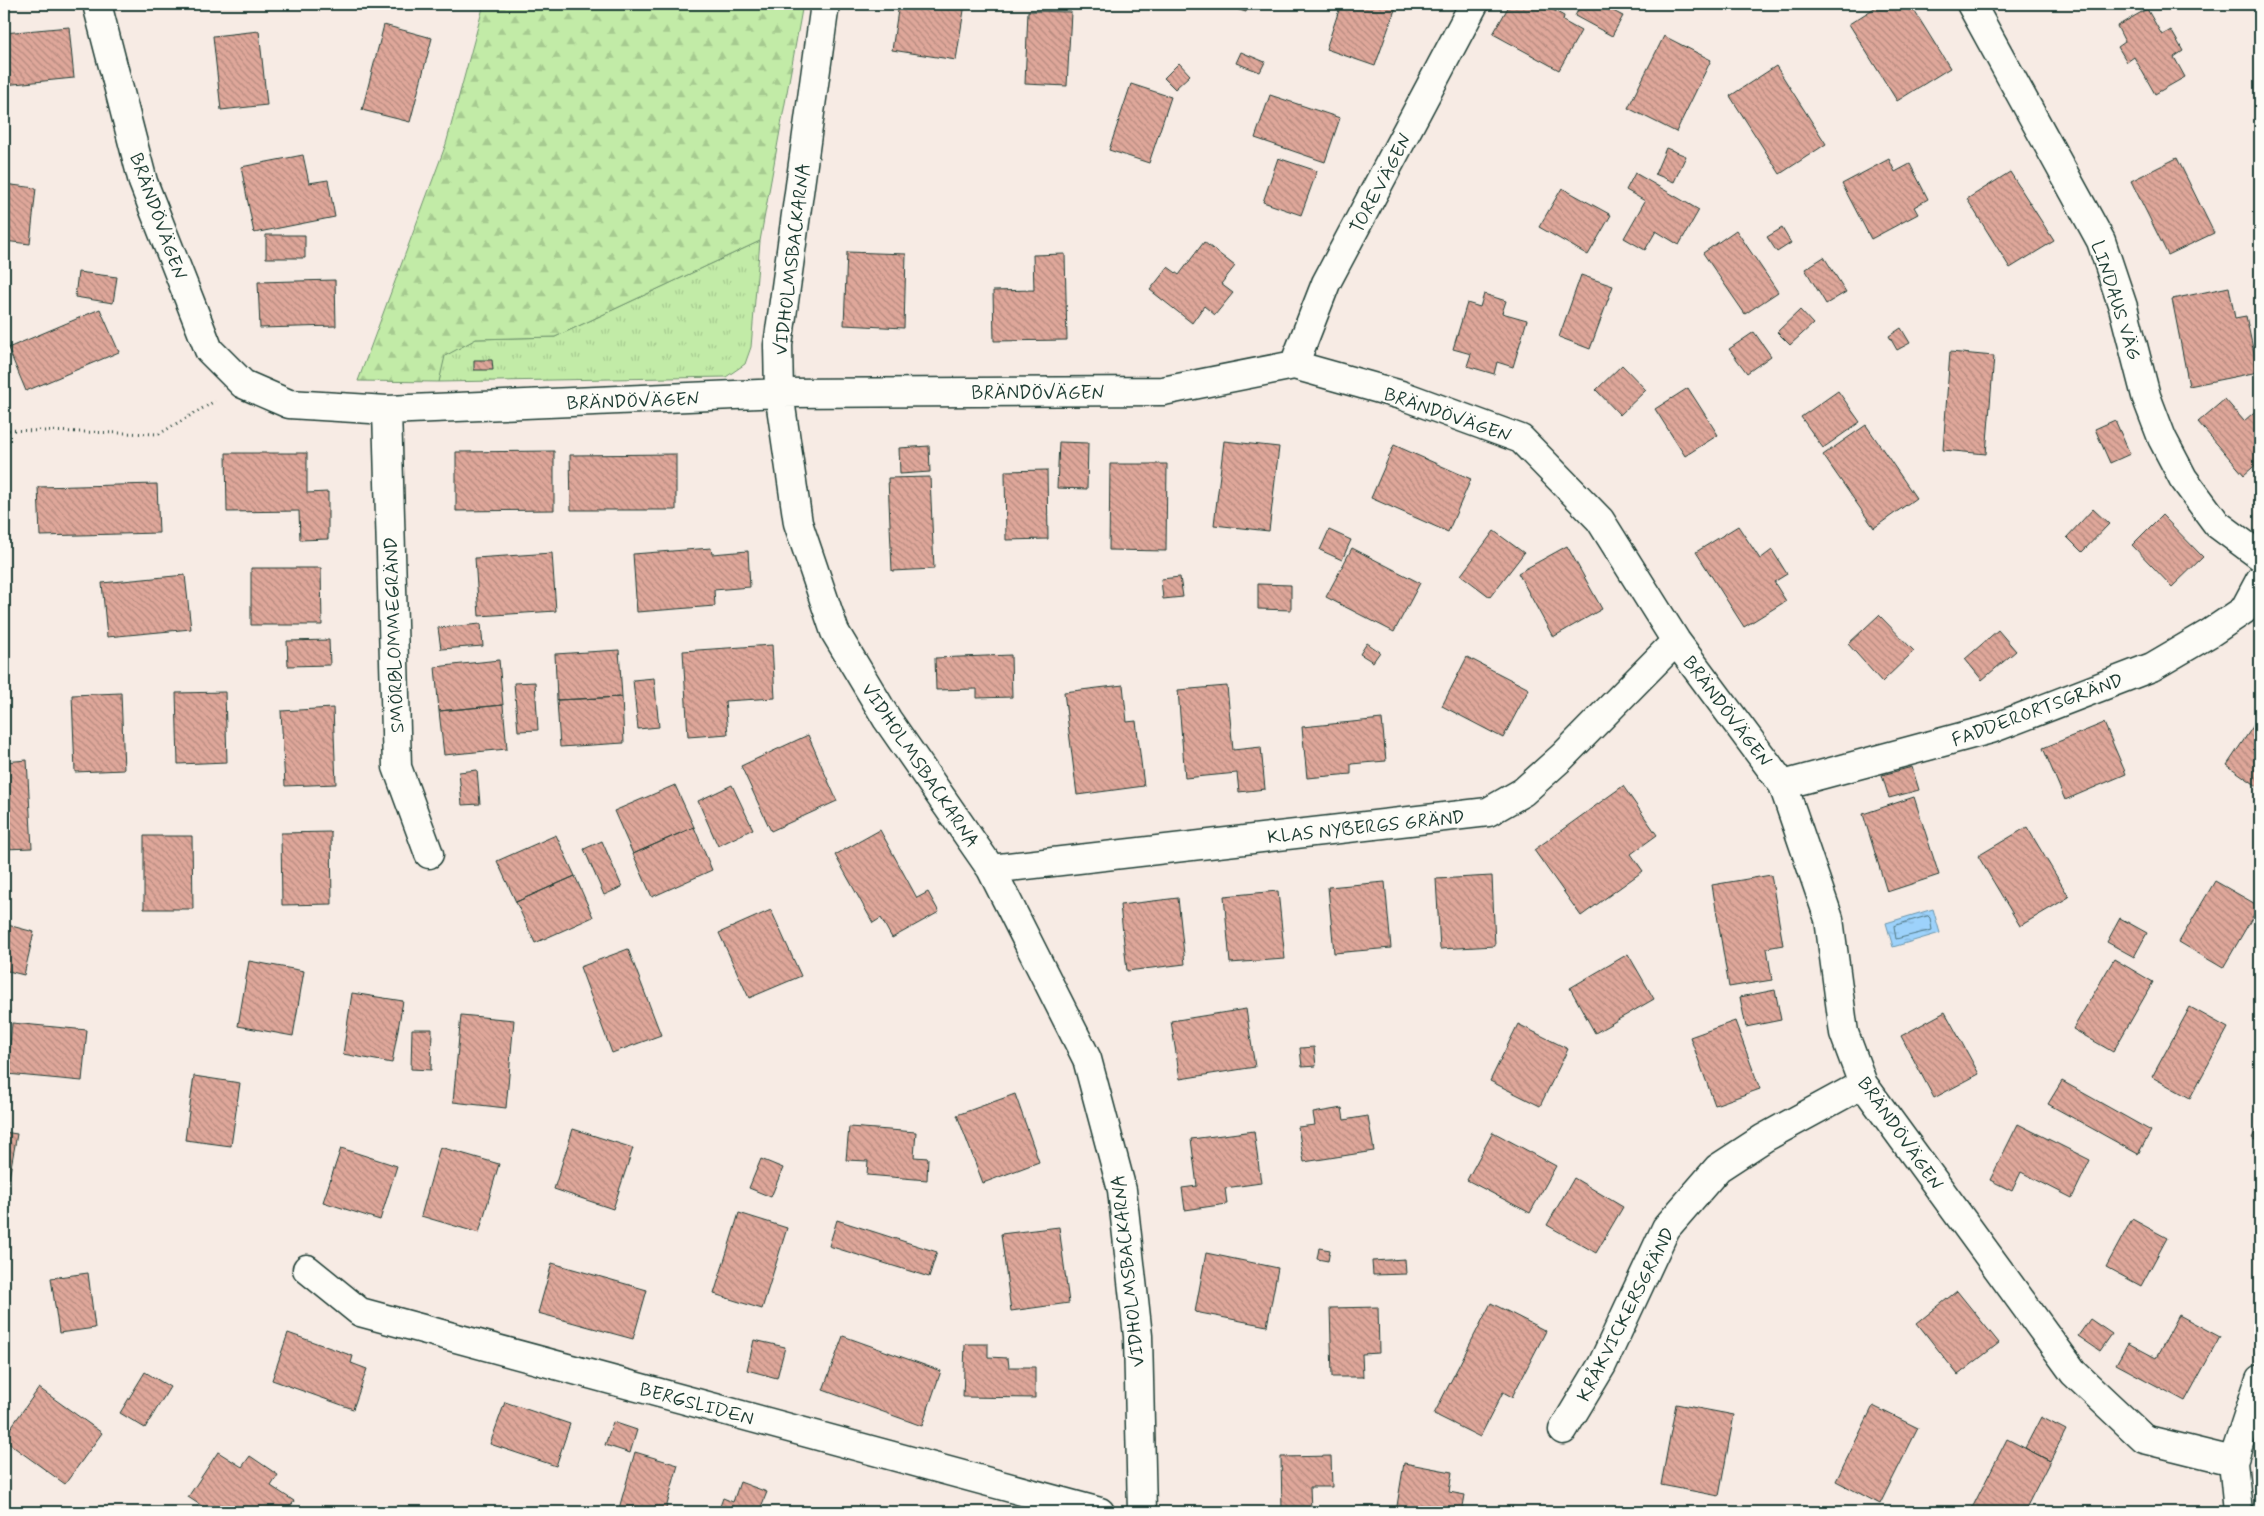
<svg xmlns="http://www.w3.org/2000/svg" width="2264" height="1516" font-family="Mynerve,sans-serif">
<style>
.grass{fill:url(#grass-tufts);stroke:#70946e}
.forest{fill:url(#forest-firs);stroke:#70946e}
.water{fill:url(#water-ripples);stroke:#6b96ab}
.lines{fill:none;stroke-linecap:round;stroke-linejoin:round}
.shore{stroke:#517984;stroke-width:1}
.building{fill:url(#building-back-hatch);stroke:#1f3d34}
.minor-casing{stroke:#1f3d34;stroke-width:31}
.path{stroke:#1f3d34;stroke-width:3;stroke-dasharray:1 4;stroke-linecap:butt}
.minor{stroke:#fdfcf7;stroke-width:28}
.labels{text-anchor:middle;stroke-width:4;stroke-linejoin:round;paint-order:stroke}
.street-label{font-size:19px;fill:#1f3d34;stroke:#fdfcf7}
</style>
<defs>
<pattern id="grass-tufts" width="24" height="20" patternUnits="userSpaceOnUse" patternTransform="scale(1.25)"><rect width="24" height="20" fill="#c2eba7"/><path d="M3 7l-1-3M5 7V3M7 7l1-3M15 17l-1-3M17 17v-4M19 17l1-3" fill="none" stroke="#a6ca90"/></pattern>
<pattern id="forest-firs" width="22" height="20" patternUnits="userSpaceOnUse" patternTransform="scale(1.25)"><rect width="22" height="20" fill="#c2eba7"/><path d="M5 1l3.5 6h-7zM16 11l3.5 6h-7z" fill="#a6ca90"/></pattern>
<pattern id="water-ripples" width="26" height="14" patternUnits="userSpaceOnUse" patternTransform="scale(1.25)"><rect width="26" height="14" fill="#9dd2fb"/><path d="M2 4q2-2 4 0t4 0M15 11q2-2 4 0t4 0" fill="none" stroke="#87b5d8"/></pattern>
<pattern id="building-back-hatch" width="6" height="6" patternUnits="userSpaceOnUse" patternTransform="scale(1.25)"><rect width="6" height="6" fill="#dfa79a"/><path d="M-1 5l2 2M0 0l6 6M5-1l2 2" fill="none" stroke="#b4897e"/></pattern>
</defs>
<rect width="100%" height="100%" fill="#f7ebe4"/>
<filter id="ink" filterUnits="userSpaceOnUse"><feTurbulence type="fractalNoise" baseFrequency=".02" numOctaves="2"/><feDisplacementMap in="SourceGraphic" scale="10" xChannelSelector="R" yChannelSelector="G"/><feConvolveMatrix kernelMatrix="1 2 1 2 8 2 1 2 1" color-interpolation-filters="sRGB"/></filter>
<g filter="url(#ink)">
<path class="grass" d="M 760,241 L 751,347 L 745,364 L 726,377 L 439,382 L 444,356 L 476,339 L 555,337 Z"/>
<path class="forest" d="M 484,4 L 803,4 L 760,241 L 555,337 L 476,339 L 445,356 L 439,382 L 358,381 L 446,144 Z"/>
<path class="water" d="M 1933,909 L 1940,933 L 1893,947 L 1886,923 Z"/>
<g class="lines">
<path class="shore" d="M 1928,916 L 1930,918 L 1932,930 L 1896,939 L 1894,926 Z"/>
</g>
<path class="building" d="M 899,4 L 965,4 L 956,60 L 892,50 Z
M 1219,4 L 1248,4 L 1246,12 Z
M 1341,4 L 1397,4 L 1375,66 L 1326,49 Z
M 1510,4 L 1519,7 L 1521,4 L 1542,4 L 1564,16 L 1563,21 L 1581,31 L 1559,70 L 1493,34 Z
M 1581,4 L 1599,4 L 1623,16 L 1612,36 L 1575,16 Z
M 1881,4 L 1910,4 L 1950,68 L 1897,101 L 1849,24 Z
M 2147,9 L 2162,35 L 2171,30 L 2183,51 L 2174,57 L 2185,77 L 2155,94 L 2134,57 L 2127,62 L 2118,47 L 2125,42 L 2117,26 Z
M 1028,11 L 1071,12 L 1067,86 L 1025,84 Z
M 384,25 L 432,38 L 410,122 L 362,110 Z
M 69,27 L 74,78 L 4,85 L 4,33 Z
M 259,31 L 267,105 L 221,110 L 213,36 Z
M 1664,36 L 1711,60 L 1676,132 L 1628,108 Z
M 1241,52 L 1265,62 L 1260,72 L 1236,63 Z
M 1179,63 L 1190,75 L 1175,89 L 1164,78 Z
M 1776,66 L 1826,144 L 1780,174 L 1730,96 Z
M 1131,84 L 1171,97 L 1149,163 L 1109,150 Z
M 1270,95 L 1340,118 L 1325,162 L 1255,138 Z
M 1666,148 L 1686,156 L 1674,182 L 1655,174 Z
M 303,155 L 309,183 L 328,180 L 335,217 L 254,233 L 241,167 Z
M 1278,158 L 1317,171 L 1301,215 L 1263,202 Z
M 2177,158 L 2214,233 L 2168,255 L 2131,181 Z
M 1889,159 L 1895,172 L 1910,164 L 1928,199 L 1914,207 L 1918,214 L 1871,239 L 1842,184 Z
M 2010,172 L 2054,241 L 2010,268 L 1967,199 Z
M 1635,173 L 1699,210 L 1679,245 L 1656,231 L 1645,250 L 1624,238 L 1645,201 L 1626,190 Z
M 4,184 L 36,188 L 30,244 L 4,241 Z
M 1562,188 L 1611,215 L 1588,255 L 1539,227 Z
M 1782,228 L 1791,243 L 1777,252 L 1767,237 Z
M 1736,230 L 1778,292 L 1745,314 L 1703,253 Z
M 266,235 L 305,235 L 305,258 L 266,258 Z
M 1204,242 L 1235,266 L 1221,284 L 1233,293 L 1215,315 L 1204,306 L 1192,323 L 1150,290 L 1168,267 L 1179,275 Z
M 847,252 L 906,254 L 904,328 L 844,325 Z
M 1065,254 L 1067,340 L 994,341 L 993,291 L 1034,290 L 1033,255 Z
M 1824,257 L 1846,292 L 1826,304 L 1805,269 Z
M 78,272 L 117,277 L 113,303 L 75,297 Z
M 1581,275 L 1613,286 L 1590,349 L 1559,337 Z
M 335,280 L 336,326 L 260,328 L 258,282 Z
M 2229,287 L 2235,318 L 2246,316 L 2258,372 L 2189,386 L 2172,299 Z
M 1484,294 L 1506,301 L 1502,313 L 1527,320 L 1513,367 L 1497,362 L 1494,374 L 1467,366 L 1471,354 L 1453,349 L 1467,303 L 1480,307 Z
M 100,309 L 119,352 L 26,391 L 8,348 Z
M 1800,310 L 1813,324 L 1790,345 L 1777,332 Z
M 1901,328 L 1910,343 L 1897,350 L 1889,336 Z
M 1754,332 L 1771,356 L 1747,373 L 1729,349 Z
M 1950,352 L 1994,356 L 1986,454 L 1943,450 Z
M 474,360 L 492,360 L 493,370 L 474,370 Z
M 1622,365 L 1646,390 L 1620,415 L 1596,390 Z
M 1688,388 L 1718,435 L 1685,456 L 1655,409 Z
M 1838,391 L 1860,422 L 1823,448 L 1801,417 Z
M 2225,399 L 2244,421 L 2260,407 L 2260,461 L 2244,475 L 2198,422 Z
M 2115,420 L 2130,454 L 2110,463 L 2095,429 Z
M 1866,425 L 1916,498 L 1874,528 L 1823,455 Z
M 1224,441 L 1279,447 L 1269,531 L 1214,525 Z
M 1059,442 L 1088,443 L 1087,489 L 1057,488 Z
M 1394,445 L 1471,479 L 1448,532 L 1371,498 Z
M 929,446 L 930,472 L 900,474 L 899,448 Z
M 554,451 L 554,510 L 456,511 L 456,452 Z
M 226,453 L 307,453 L 307,493 L 328,492 L 328,539 L 300,540 L 299,511 L 227,512 Z
M 676,454 L 676,510 L 571,510 L 570,455 Z
M 1110,464 L 1167,464 L 1166,551 L 1109,550 Z
M 1047,470 L 1048,539 L 1006,540 L 1005,471 Z
M 930,477 L 934,569 L 892,571 L 888,478 Z
M 157,484 L 159,533 L 40,536 L 38,487 Z
M 2093,509 L 2109,524 L 2082,552 L 2067,537 Z
M 2162,515 L 2203,557 L 2172,587 L 2132,545 Z
M 1738,526 L 1760,559 L 1772,550 L 1787,574 L 1774,582 L 1786,601 L 1744,627 L 1696,552 Z
M 1329,530 L 1351,540 L 1342,560 L 1320,550 Z
M 1494,531 L 1524,553 L 1490,597 L 1461,575 Z
M 1567,546 L 1602,609 L 1553,637 L 1518,573 Z
M 711,548 L 712,554 L 748,551 L 750,587 L 714,590 L 715,606 L 637,612 L 633,554 Z
M 1352,548 L 1420,583 L 1394,632 L 1326,597 Z
M 552,553 L 556,611 L 479,616 L 475,558 Z
M 251,568 L 321,568 L 322,625 L 251,625 Z
M 185,575 L 191,629 L 107,637 L 102,583 Z
M 1180,577 L 1183,597 L 1163,599 L 1161,579 Z
M 1258,584 L 1291,585 L 1291,610 L 1258,609 Z
M 1879,615 L 1914,651 L 1882,682 L 1848,644 Z
M 481,624 L 483,646 L 441,649 L 438,628 Z
M 1998,630 L 2016,651 L 1982,680 L 1965,659 Z
M 329,640 L 330,665 L 288,666 L 287,641 Z
M 1367,643 L 1380,652 L 1373,662 L 1360,654 Z
M 772,645 L 775,698 L 725,701 L 728,734 L 688,737 L 683,651 Z
M 619,650 L 622,697 L 557,700 L 555,654 Z
M 1011,655 L 1012,697 L 977,698 L 977,689 L 936,690 L 935,658 Z
M 1467,657 L 1529,689 L 1503,738 L 1442,706 Z
M 499,660 L 503,705 L 439,711 L 435,667 Z
M 654,678 L 659,727 L 638,729 L 633,680 Z
M 535,682 L 538,730 L 518,731 L 514,683 Z
M 1123,685 L 1127,722 L 1136,721 L 1144,786 L 1077,795 L 1064,692 Z
M 1227,686 L 1233,750 L 1261,747 L 1265,789 L 1239,792 L 1237,773 L 1185,778 L 1178,690 Z
M 225,692 L 227,762 L 178,764 L 176,693 Z
M 121,693 L 124,770 L 75,772 L 72,695 Z
M 622,697 L 624,743 L 560,747 L 557,700 Z
M 503,705 L 507,749 L 444,755 L 439,711 Z
M 333,708 L 336,784 L 285,786 L 281,711 Z
M 2260,716 L 2260,788 L 2227,765 Z
M 1382,719 L 1386,761 L 1351,764 L 1351,774 L 1307,778 L 1302,727 Z
M 2104,723 L 2126,774 L 2065,800 L 2043,748 Z
M 808,735 L 837,801 L 771,831 L 741,766 Z
M 27,760 L 32,848 L 4,849 L 4,762 Z
M 1912,767 L 1919,790 L 1889,798 L 1882,775 Z
M 477,770 L 480,804 L 462,805 L 459,772 Z
M 675,785 L 694,827 L 633,854 L 614,811 Z
M 732,785 L 753,829 L 718,846 L 698,801 Z
M 1623,786 L 1657,835 L 1631,854 L 1643,871 L 1581,916 L 1534,850 Z
M 1914,797 L 1939,875 L 1887,892 L 1863,814 Z
M 694,827 L 712,870 L 652,897 L 633,854 Z
M 2027,827 L 2069,897 L 2020,926 L 1978,856 Z
M 880,830 L 917,898 L 928,892 L 939,912 L 892,938 L 881,918 L 873,923 L 835,855 Z
M 331,832 L 332,904 L 282,905 L 281,833 Z
M 556,835 L 575,876 L 516,902 L 497,861 Z
M 144,836 L 192,836 L 193,909 L 144,909 Z
M 602,841 L 622,887 L 604,895 L 584,849 Z
M 1771,875 L 1783,945 L 1767,948 L 1772,980 L 1729,987 L 1712,885 Z
M 575,876 L 593,917 L 535,943 L 516,902 Z
M 1492,876 L 1495,946 L 1440,949 L 1436,879 Z
M 2215,881 L 2259,906 L 2223,968 L 2179,942 Z
M 1385,882 L 1391,948 L 1334,953 L 1328,887 Z
M 1278,891 L 1285,959 L 1230,963 L 1224,896 Z
M 1178,898 L 1185,964 L 1127,971 L 1120,905 Z
M 771,910 L 801,976 L 749,998 L 719,933 Z
M 2120,918 L 2147,933 L 2134,957 L 2107,942 Z
M 4,924 L 34,932 L 24,975 L 4,970 Z
M 628,949 L 661,1035 L 612,1053 L 580,967 Z
M 1628,954 L 1654,999 L 1595,1033 L 1570,988 Z
M 2114,959 L 2153,982 L 2113,1052 L 2073,1029 Z
M 249,961 L 304,971 L 293,1036 L 238,1026 Z
M 1775,990 L 1781,1020 L 1746,1027 L 1740,997 Z
M 352,993 L 403,1001 L 392,1063 L 343,1054 Z
M 2190,1007 L 2228,1028 L 2190,1098 L 2152,1077 Z
M 1246,1009 L 1255,1067 L 1180,1079 L 1171,1021 Z
M 1945,1012 L 1979,1074 L 1934,1098 L 1901,1036 Z
M 461,1015 L 514,1020 L 506,1108 L 453,1102 Z
M 1735,1021 L 1760,1089 L 1715,1105 L 1690,1037 Z
M 12,1023 L 87,1030 L 82,1081 L 7,1074 Z
M 1518,1024 L 1568,1049 L 1540,1106 L 1490,1081 Z
M 412,1029 L 432,1029 L 431,1070 L 411,1069 Z
M 1314,1047 L 1316,1066 L 1302,1067 L 1300,1048 Z
M 194,1076 L 240,1083 L 231,1146 L 185,1140 Z
M 2062,1081 L 2151,1131 L 2138,1154 L 2048,1104 Z
M 1015,1094 L 1039,1162 L 983,1183 L 957,1115 Z
M 1342,1108 L 1344,1120 L 1368,1116 L 1374,1151 L 1304,1162 L 1298,1127 L 1315,1125 L 1313,1113 Z
M 2260,1123 L 2260,1143 L 2252,1138 Z
M 2018,1124 L 2090,1160 L 2072,1198 L 2021,1172 L 2012,1191 L 1990,1180 Z
M 849,1127 L 916,1132 L 914,1157 L 928,1158 L 927,1180 L 867,1175 L 868,1161 L 846,1160 Z
M 573,1129 L 633,1148 L 613,1209 L 554,1189 Z
M 1254,1131 L 1261,1183 L 1225,1188 L 1227,1204 L 1185,1210 L 1182,1188 L 1197,1186 L 1191,1139 Z
M 4,1132 L 17,1134 L 7,1189 L 4,1189 Z
M 1493,1132 L 1556,1166 L 1530,1213 L 1467,1180 Z
M 440,1147 L 499,1164 L 479,1233 L 421,1216 Z
M 341,1148 L 397,1166 L 380,1220 L 323,1202 Z
M 761,1159 L 783,1168 L 771,1197 L 749,1188 Z
M 1574,1178 L 1623,1207 L 1596,1253 L 1547,1225 Z
M 739,1213 L 787,1228 L 762,1309 L 714,1294 Z
M 2132,1219 L 2167,1238 L 2141,1286 L 2106,1267 Z
M 837,1220 L 937,1252 L 929,1277 L 829,1246 Z
M 1059,1227 L 1069,1303 L 1011,1311 L 1001,1234 Z
M 1319,1248 L 1330,1250 L 1328,1261 L 1317,1259 Z
M 1206,1253 L 1278,1268 L 1267,1326 L 1195,1312 Z
M 1405,1259 L 1406,1274 L 1373,1275 L 1372,1261 Z
M 552,1263 L 647,1290 L 633,1339 L 538,1313 Z
M 88,1273 L 95,1328 L 59,1333 L 51,1278 Z
M 1957,1291 L 1999,1343 L 1958,1375 L 1917,1323 Z
M 1491,1303 L 1546,1331 L 1512,1397 L 1503,1392 L 1480,1437 L 1434,1414 Z
M 1378,1307 L 1379,1353 L 1362,1354 L 1363,1377 L 1332,1377 L 1330,1308 Z
M 2179,1315 L 2220,1337 L 2185,1401 L 2116,1364 L 2128,1343 L 2156,1358 Z
M 2090,1319 L 2112,1334 L 2100,1351 L 2078,1336 Z
M 288,1333 L 353,1356 L 351,1363 L 367,1369 L 353,1409 L 272,1380 Z
M 843,1336 L 941,1371 L 922,1426 L 823,1390 Z
M 754,1340 L 785,1347 L 777,1378 L 747,1370 Z
M 965,1344 L 988,1344 L 988,1357 L 1008,1358 L 1009,1367 L 1035,1367 L 1035,1398 L 963,1397 Z
M 145,1372 L 170,1387 L 145,1428 L 120,1413 Z
M 39,1388 L 102,1433 L 65,1484 L 4,1440 L 4,1437 Z
M 505,1402 L 570,1424 L 556,1466 L 490,1444 Z
M 1676,1404 L 1734,1415 L 1719,1496 L 1661,1485 Z
M 1873,1406 L 1918,1428 L 1880,1504 L 1836,1481 Z
M 2041,1417 L 2066,1430 L 2050,1461 L 2025,1448 Z
M 613,1422 L 637,1430 L 630,1453 L 605,1445 Z
M 2007,1439 L 2050,1461 L 2024,1512 L 1970,1512 Z
M 218,1452 L 242,1467 L 250,1456 L 278,1475 L 271,1486 L 294,1501 L 287,1512 L 211,1512 L 188,1497 Z
M 635,1452 L 678,1465 L 665,1512 L 618,1512 Z
M 1331,1456 L 1332,1487 L 1310,1487 L 1311,1510 L 1282,1510 L 1281,1457 Z
M 1404,1463 L 1452,1472 L 1449,1492 L 1465,1495 L 1462,1512 L 1396,1512 Z
M 740,1482 L 767,1492 L 759,1512 L 718,1512 L 723,1498 L 733,1502 Z"/>
<g class="lines">
<defs>
<path id="minor" d="M 97,4 L 143,182 L 209,350 L 243,384 L 289,404 L 387,410 L 779,393 L 1163,391 L 1294,365 L 1401,395 L 1521,439 L 1600,520 L 1676,641 L 1783,785 L 1829,919 L 1844,1033 L 1863,1084 L 2074,1373 L 2144,1439 L 2233,1461
M 825,4 L 778,345 L 779,393 L 798,523 L 835,632 L 887,719 L 991,869 L 1087,1059 L 1122,1190 L 1138,1336 L 1142,1512
M 1971,4 L 2101,241 L 2123,307 L 2146,396 L 2162,438 L 2183,478 L 2217,524 L 2260,556
M 1294,365 L 1326,283 L 1474,4
M 387,410 L 397,767 L 429,854
M 1783,785 L 1991,729 L 2152,667 L 2210,633 L 2244,610 L 2260,580
M 991,869 L 1488,812 L 1523,792 L 1562,757 L 1676,641
M 307,1269 L 360,1312 L 1100,1512
M 1563,1430 L 1602,1365 L 1666,1228 L 1718,1168 L 1764,1138 L 1863,1084
M 2238,1512 L 2233,1461 L 2260,1379"/>
</defs>
<use href="#minor" class="minor-casing"/>
<path class="path" d="M 4,430 L 159,434 L 215,401"/>
<use href="#minor" class="minor"/>
</g>
</g>
<g class="labels">
<g class="street-label">
<text transform="translate(1380 183) rotate(-62)" y="7">TOREVÄGEN</text>
<text transform="translate(159 216) rotate(70)" y="7">BRÄNDÖVÄGEN</text>
<text transform="translate(791 259) rotate(-83)" y="7">VIDHOLMSBACKARNA</text>
<text transform="translate(2117 300) rotate(72)" y="7">LINDAUS VÄG</text>
<text x="1038" y="399">BRÄNDÖVÄGEN</text>
<text transform="translate(633 400) rotate(-2)" y="7">BRÄNDÖVÄGEN</text>
<text transform="translate(1448 414) rotate(19)" y="7">BRÄNDÖVÄGEN</text>
<text transform="translate(393 635) rotate(-92)" y="7">SMÖRBLOMMEGRÄND</text>
<text transform="translate(2037 709) rotate(-20)" y="7">FADDERORTSGRÄND</text>
<text transform="translate(1728 711) rotate(53)" y="7">BRÄNDÖVÄGEN</text>
<text transform="translate(921 765) rotate(56)" y="7">VIDHOLMSBACKARNA</text>
<text transform="translate(1366 826) rotate(-6)" y="7">KLAS NYBERGS GRÄND</text>
<text transform="translate(1901 1133) rotate(55)" y="7">BRÄNDÖVÄGEN</text>
<text transform="translate(1127 1271) rotate(-96)" y="7">VIDHOLMSBACKARNA</text>
<text transform="translate(1625 1314) rotate(-63)" y="7">KRÅKVICKERSGRÄND</text>
<text transform="translate(697 1403) rotate(15)" y="7">BERGSLIDEN</text>
</g>
</g>
<rect width="2264" height="1516" fill="none" stroke="#fdfcf7" stroke-width="20"/>
<rect x="10" y="10" width="2244" height="1496" fill="none" stroke="#1f3d34" stroke-width="2" filter="url(#ink)"/>
</svg>
